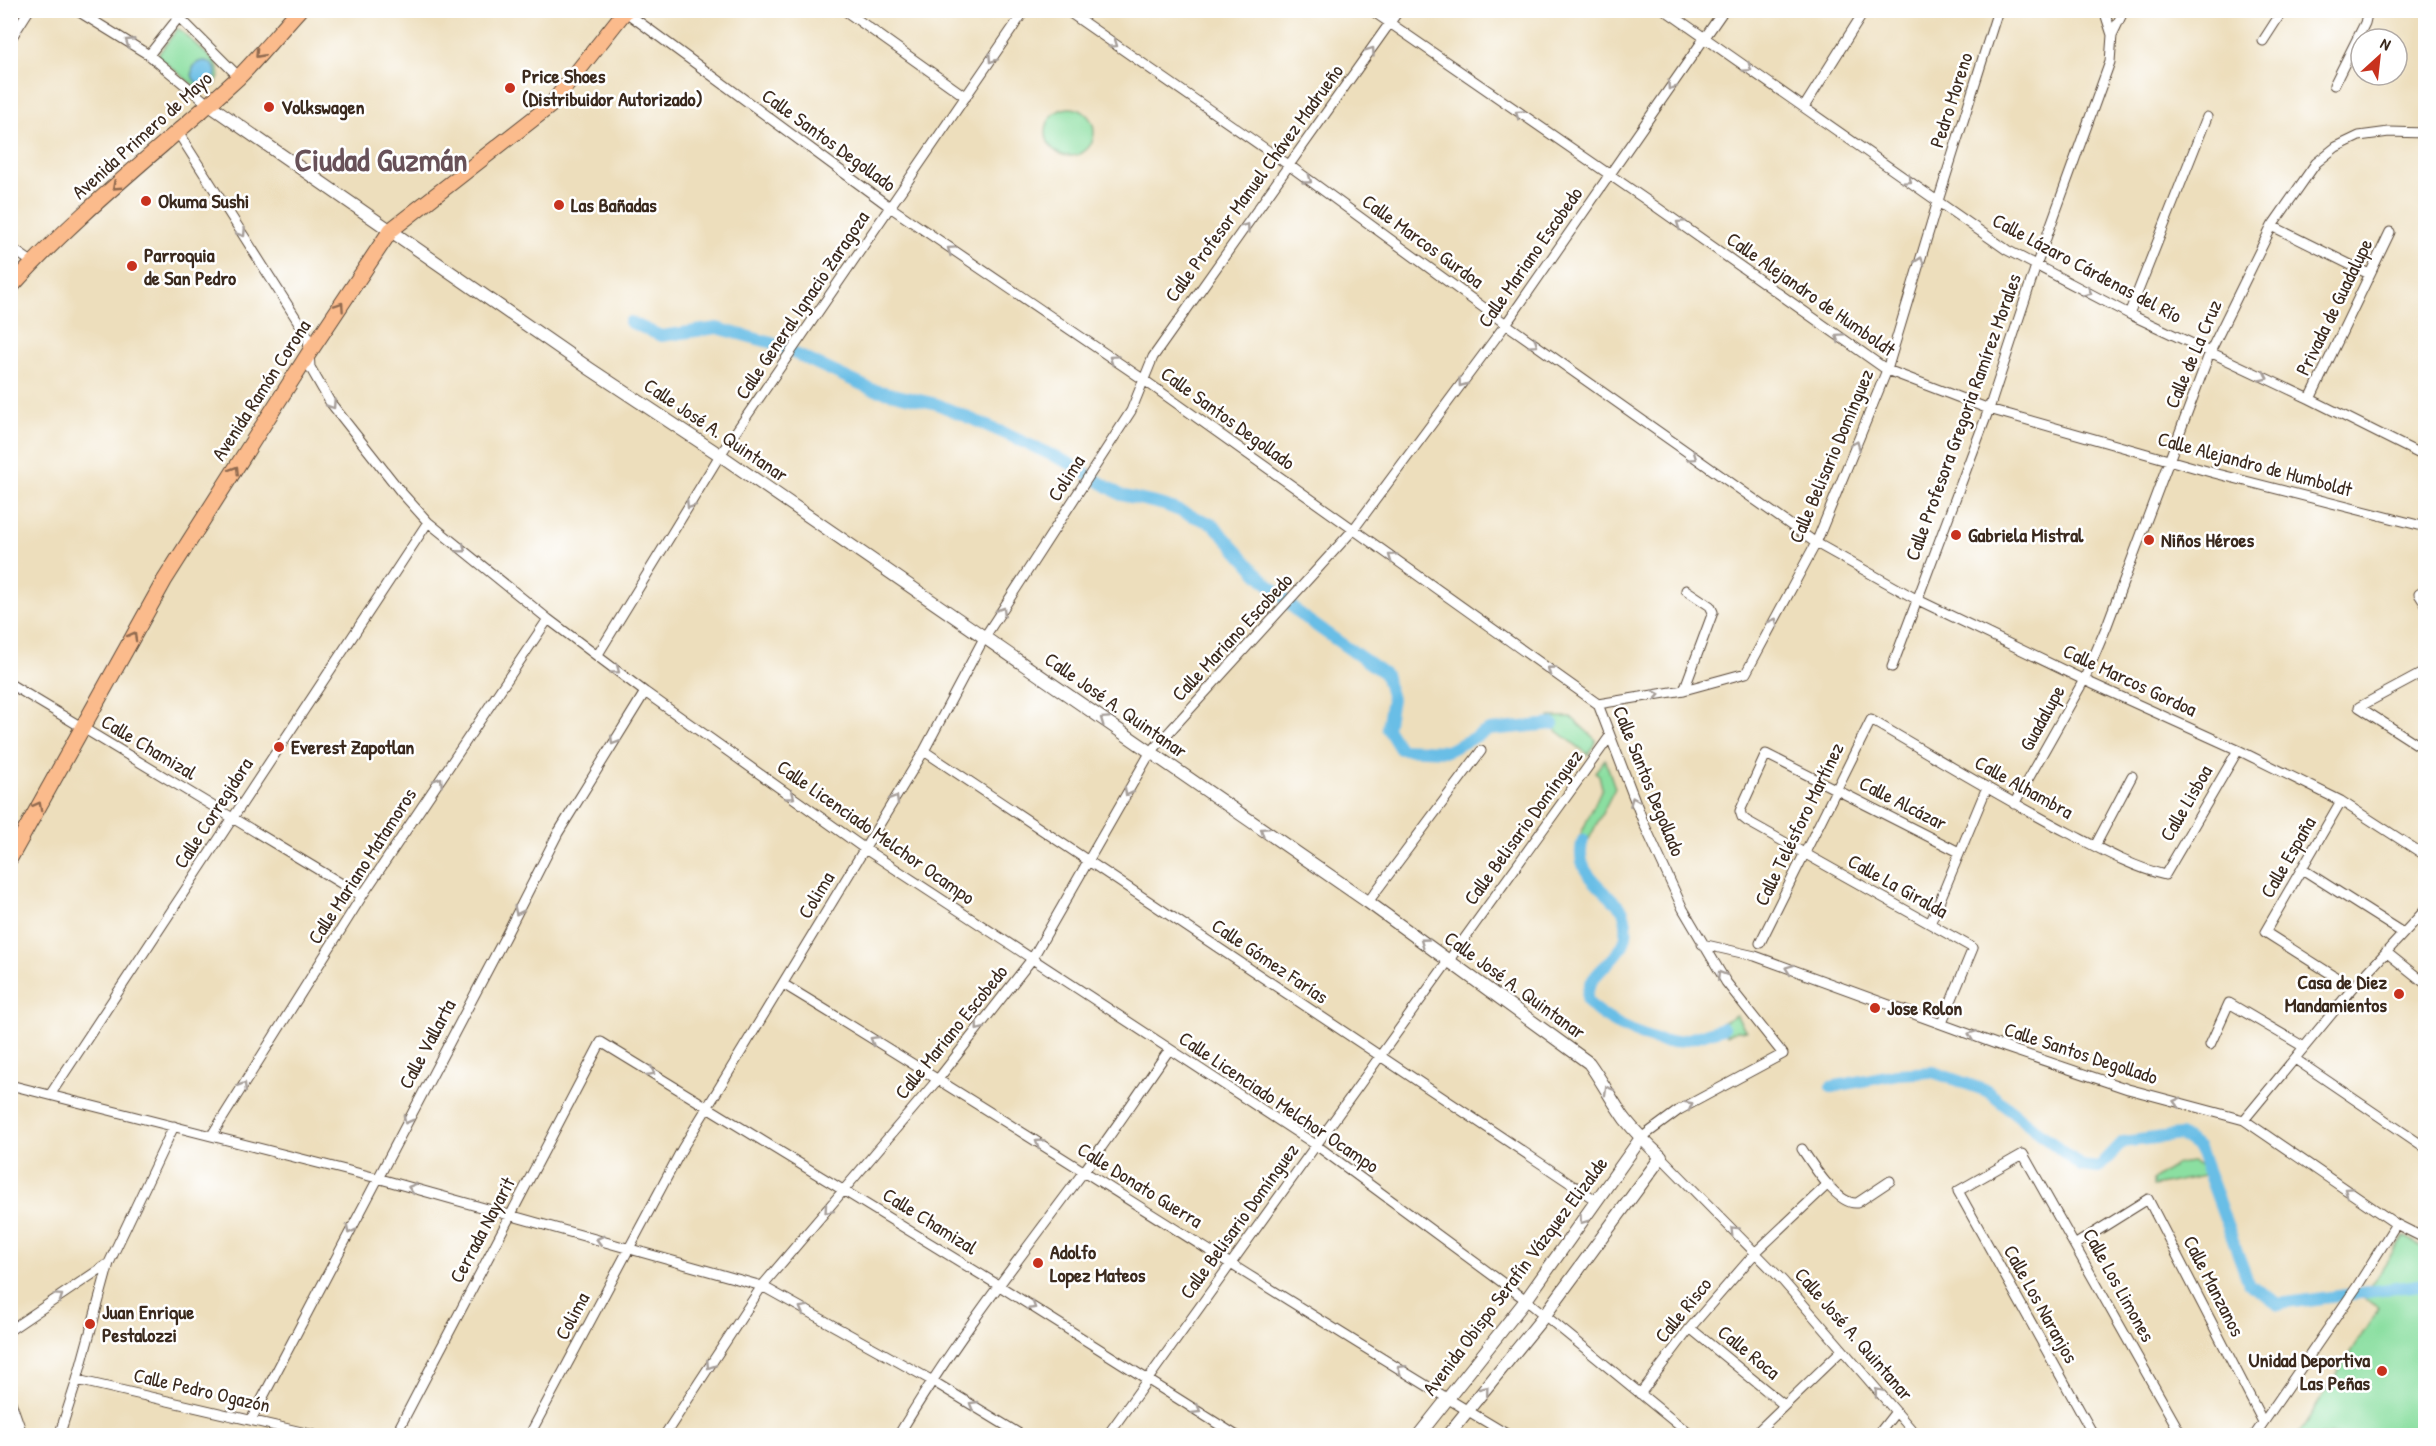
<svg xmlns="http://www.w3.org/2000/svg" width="2436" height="1446" font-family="'Patrick Hand',sans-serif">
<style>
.green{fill:#8bdfa1;stroke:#638460;stroke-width:1.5}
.water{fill:#69bee6;stroke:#527482;stroke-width:1.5}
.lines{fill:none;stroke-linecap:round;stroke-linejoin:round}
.canal{stroke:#69bee6;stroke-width:12}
.minor-casing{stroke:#564536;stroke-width:11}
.tertiary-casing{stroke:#564536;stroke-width:14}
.primary-casing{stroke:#564536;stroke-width:17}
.minor{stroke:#fff;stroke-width:9}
.tertiary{stroke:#fff;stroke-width:12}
.primary{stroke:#fbbb8c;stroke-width:15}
.oneway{stroke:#a79f9a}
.oneway2{stroke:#916b50}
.poi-dot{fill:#c8321e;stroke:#fff;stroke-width:2}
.labels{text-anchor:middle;stroke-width:5;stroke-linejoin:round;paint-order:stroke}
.poi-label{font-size:20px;font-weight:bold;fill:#3b2a1e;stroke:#fff;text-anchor:start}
.street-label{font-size:20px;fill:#3b2a1e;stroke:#fff}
.town-label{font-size:32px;font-weight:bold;fill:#685158;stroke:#fff}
</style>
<rect width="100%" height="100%" fill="#fff"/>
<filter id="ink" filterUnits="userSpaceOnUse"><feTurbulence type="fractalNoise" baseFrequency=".0167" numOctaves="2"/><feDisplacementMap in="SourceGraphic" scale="12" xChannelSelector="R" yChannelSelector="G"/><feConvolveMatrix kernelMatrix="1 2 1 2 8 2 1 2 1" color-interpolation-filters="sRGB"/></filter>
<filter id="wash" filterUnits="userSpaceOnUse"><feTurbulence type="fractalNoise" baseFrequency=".008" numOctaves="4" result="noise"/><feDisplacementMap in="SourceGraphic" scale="24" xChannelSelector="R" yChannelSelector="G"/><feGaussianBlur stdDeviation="1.35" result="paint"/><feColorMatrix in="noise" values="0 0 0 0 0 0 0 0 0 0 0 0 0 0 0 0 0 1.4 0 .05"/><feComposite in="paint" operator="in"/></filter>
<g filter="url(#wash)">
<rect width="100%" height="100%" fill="#eddebc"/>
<path class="green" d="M 178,28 L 216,63 L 220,74 L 215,85 L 206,90 L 196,87 L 157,56 Z
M1046 132a24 24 0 1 1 48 0a24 24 0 1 1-48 0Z
M 1550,717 L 1571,717 L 1596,740 L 1589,755 L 1551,726 Z
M 1605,759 L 1615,788 L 1589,839 L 1580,836 L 1602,788 L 1599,775 L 1595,772 Z
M 1736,1015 L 1746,1031 L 1737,1030 L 1727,1035 L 1721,1023 Z
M 2191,1162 L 2207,1168 L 2209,1175 L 2153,1186 L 2153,1180 L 2177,1164 Z
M 2404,1236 L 2425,1248 L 2425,1435 L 2298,1435 L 2379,1308 L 2363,1298 Z"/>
<path class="water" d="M192 73a12 12 0 1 1 24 0a12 12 0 1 1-24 0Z"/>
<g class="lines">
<path class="canal" d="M 630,322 L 661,336 L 717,328 L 772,343 L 871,389 L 937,404 L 1006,434 L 1069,463 L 1121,495 L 1164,505 L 1213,524 L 1257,573 L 1302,616 L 1385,674 L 1392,699 L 1387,728 L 1400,749 L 1447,751 L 1489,730 L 1553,724
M 1583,840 C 1574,868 1595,882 1613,900 C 1617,904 1623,908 1624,914 C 1638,959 1590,963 1587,996 C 1585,1013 1654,1044 1670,1042 C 1688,1041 1706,1033 1723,1028
M 1831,1087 L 1897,1074 L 1933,1072 L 1987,1091 L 2081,1166 L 2098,1168 L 2123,1142 L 2180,1135 L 2199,1148 L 2249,1284 L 2279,1304 L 2426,1284"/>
</g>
</g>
<g filter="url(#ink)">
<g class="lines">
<defs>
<path id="minor" d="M 76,10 L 149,55 L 208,104
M 177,10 L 179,17 L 239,77
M 623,10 L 890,207 L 1144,380 L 1598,704 L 1644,824 L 1683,909 L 1726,982 L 1783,1054 L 1679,1110 L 1641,1138
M 844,10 L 966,97
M 1066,10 L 1290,166 L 1506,324 L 1816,543 L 1916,599 L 2084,680 L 2238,750 L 2341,801 L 2426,856
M 1371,10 L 1655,206 L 1887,370 L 1989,409 L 2214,473 L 2426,527
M 1665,10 L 2007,250 L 2129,314 L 2310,399 L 2426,457
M 2104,10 L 2112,35
M 10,40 L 29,10
M 2263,41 L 2283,10
M 149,55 L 179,17
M 2334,85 L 2365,23 L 2368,10
M 1804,107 L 1865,10
M 177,131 L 308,337 L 310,367 L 330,402 L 401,492 L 428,522 L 548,619 L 645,692 L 865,849 L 1316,1145 L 1526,1300 L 1692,1436
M 2272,226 L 2369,274
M 10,247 L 33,263
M 2129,314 L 2207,117
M 2310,399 L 2390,232
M 2426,590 L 2419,594 L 2426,605
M 597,656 L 720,455 L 1025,10
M 1892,667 L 1989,409 L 2036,266 L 2110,62 L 2112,35 L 2124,10
M 2426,671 L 2359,707 L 2426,750
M 10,684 L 362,896
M 1684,690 L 1713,612 L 1710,606 L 1686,590
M 1598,704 L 1684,690 L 1746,673 L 1816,543 L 1887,370 L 1938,201 L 1998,10
M 924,751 L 1597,1201
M 2341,801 L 2265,932 L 2353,988
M 2014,804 L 2084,680 L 2106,628 L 2210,352 L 2272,226 L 2316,163 L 2336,147 L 2359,136 L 2389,132 L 2426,133
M 2095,846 L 2132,776
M 2302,869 L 2403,933
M 1368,902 L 1481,751
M 1930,924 L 1987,787
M 1760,943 L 1871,720 C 1937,758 2002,798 2069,833 C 2100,849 2132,867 2165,875 L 2238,750
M 1702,944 L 1755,956 L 2007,1048 L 2128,1089 L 2244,1120 L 2396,1224 L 2426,1239
M 2386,952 L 2426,984
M 783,984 C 1027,1132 1265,1290 1510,1436
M 1942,1023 L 1973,948 L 1747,821 L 1742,817 L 1740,811 L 1766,754 L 1959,852
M 2210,1045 L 2229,1003 L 2304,1047
M 2295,1059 L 2426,1148
M 10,1085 L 377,1178 L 762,1286 L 931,1380 L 1023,1436
M 50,1095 L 428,522
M 2244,1120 L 2353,988 L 2426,909
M 212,1135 L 362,896 L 548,619
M 1802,1149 C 1812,1164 1837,1205 1857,1203 L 1890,1181
M 1661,1157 L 1783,1281 L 1917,1436
M 2076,1244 L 2148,1199 L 2263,1422
M 1690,1328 L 1784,1405
M 10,1330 L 109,1263
M 77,1380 L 319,1436
M 1640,1394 L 1690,1328 L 1756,1252 L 1828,1184
M 10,1399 L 23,1436
M 251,1420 L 506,935 L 558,833 L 645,692
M 59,1436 L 77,1380 L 109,1263 L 174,1126
M 395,1436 L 601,1042 L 998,1285 L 1237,1436
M 529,1436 L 682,1149 L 924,751 L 984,638 L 1131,411 L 1153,357 L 1399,10
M 664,1436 L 762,1286 L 939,1078 L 1032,959 L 1150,753 L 1353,530 L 1506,324 L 1724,10
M 898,1436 C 953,1343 1018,1260 1082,1174 C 1112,1134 1140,1091 1169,1050
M 1107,1436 L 1610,736
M 1753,1436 L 1842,1350
M 1877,1436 L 1895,1413
M 2094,1436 L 1958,1191 L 2023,1154 L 2182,1436
M 2254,1436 L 2358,1285 L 2396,1224"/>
<path id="tertiary" d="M 208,104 L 590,369 L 720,455 L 1368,902 L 1589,1063 C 1602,1081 1612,1101 1625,1119 C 1636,1133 1648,1145 1661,1157 L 1545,1315 L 1447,1436
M 1418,1436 L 1526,1300 L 1641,1138"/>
<path id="primary" d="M 10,288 C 79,211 162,148 238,78 C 259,57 278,33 299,10
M 10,858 L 164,581 L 309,353 L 391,230 L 551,105 L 626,10"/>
</defs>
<use href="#minor" class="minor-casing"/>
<use href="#tertiary" class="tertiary-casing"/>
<use href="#primary" class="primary-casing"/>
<use href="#minor" class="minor"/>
<use href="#tertiary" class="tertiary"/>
<use href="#primary" class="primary"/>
</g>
<defs><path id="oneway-chevron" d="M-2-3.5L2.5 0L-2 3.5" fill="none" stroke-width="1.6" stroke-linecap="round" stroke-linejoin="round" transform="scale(1.5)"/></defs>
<g class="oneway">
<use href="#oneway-chevron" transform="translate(129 42) rotate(-147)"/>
<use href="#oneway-chevron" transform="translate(1114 44) rotate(35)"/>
<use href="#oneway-chevron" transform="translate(1371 51) rotate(-55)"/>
<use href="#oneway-chevron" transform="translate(992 59) rotate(124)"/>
<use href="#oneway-chevron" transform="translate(1748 68) rotate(34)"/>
<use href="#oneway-chevron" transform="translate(1671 86) rotate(125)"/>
<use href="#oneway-chevron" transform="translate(1519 114) rotate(-145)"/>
<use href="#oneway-chevron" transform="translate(1308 180) rotate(36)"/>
<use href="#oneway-chevron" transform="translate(1908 180) rotate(35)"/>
<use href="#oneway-chevron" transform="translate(1680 224) rotate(-145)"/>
<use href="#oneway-chevron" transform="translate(1246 227) rotate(-54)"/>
<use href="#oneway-chevron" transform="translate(242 233) rotate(57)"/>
<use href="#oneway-chevron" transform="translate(951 250) rotate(-145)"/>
<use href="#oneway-chevron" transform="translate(1920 261) rotate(-73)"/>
<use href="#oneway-chevron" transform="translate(2088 292) rotate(27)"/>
<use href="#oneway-chevron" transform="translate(1839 337) rotate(-145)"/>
<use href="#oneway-chevron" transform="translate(1534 344) rotate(35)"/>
<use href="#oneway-chevron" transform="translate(1113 359) rotate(-146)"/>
<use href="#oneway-chevron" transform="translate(2264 377) rotate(25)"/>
<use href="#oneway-chevron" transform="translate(1462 383) rotate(127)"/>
<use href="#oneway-chevron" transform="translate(332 405) rotate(56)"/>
<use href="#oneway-chevron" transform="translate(1856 445) rotate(-68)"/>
<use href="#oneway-chevron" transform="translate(1693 457) rotate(35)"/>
<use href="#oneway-chevron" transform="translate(690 505) rotate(122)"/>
<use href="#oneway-chevron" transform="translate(462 549) rotate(39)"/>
<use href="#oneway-chevron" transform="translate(1392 557) rotate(-145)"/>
<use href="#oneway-chevron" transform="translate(1002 611) rotate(-57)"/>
<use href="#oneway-chevron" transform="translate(1774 622) rotate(-62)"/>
<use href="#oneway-chevron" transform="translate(616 670) rotate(37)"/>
<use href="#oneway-chevron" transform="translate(1551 670) rotate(-144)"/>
<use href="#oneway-chevron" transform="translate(1656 695) rotate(-9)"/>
<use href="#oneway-chevron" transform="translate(1104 720) rotate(-145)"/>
<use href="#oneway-chevron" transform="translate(614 741) rotate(122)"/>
<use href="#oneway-chevron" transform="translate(439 781) rotate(-56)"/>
<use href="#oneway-chevron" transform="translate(1128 792) rotate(119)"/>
<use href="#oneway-chevron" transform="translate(791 796) rotate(36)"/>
<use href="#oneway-chevron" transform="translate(895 799) rotate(-59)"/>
<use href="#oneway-chevron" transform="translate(1634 801) rotate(-112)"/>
<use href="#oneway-chevron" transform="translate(1264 831) rotate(-146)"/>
<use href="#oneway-chevron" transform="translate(518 911) rotate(116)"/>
<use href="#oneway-chevron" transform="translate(1424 942) rotate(-144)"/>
<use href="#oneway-chevron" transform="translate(1789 969) rotate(-160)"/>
<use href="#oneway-chevron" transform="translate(1721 975) rotate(-122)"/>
<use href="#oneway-chevron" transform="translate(979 1027) rotate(128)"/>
<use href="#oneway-chevron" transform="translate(1972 1035) rotate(-159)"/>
<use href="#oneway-chevron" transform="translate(874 1040) rotate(-149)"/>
<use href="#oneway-chevron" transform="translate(651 1072) rotate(31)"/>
<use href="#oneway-chevron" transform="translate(243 1086) rotate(-58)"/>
<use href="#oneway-chevron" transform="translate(1608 1090) rotate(-120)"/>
<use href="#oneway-chevron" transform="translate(2177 1102) rotate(-165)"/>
<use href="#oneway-chevron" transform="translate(1689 1105) rotate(-28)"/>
<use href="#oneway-chevron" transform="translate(407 1120) rotate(118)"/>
<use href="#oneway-chevron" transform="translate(1039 1143) rotate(-147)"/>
<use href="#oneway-chevron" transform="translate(412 1188) rotate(-164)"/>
<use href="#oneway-chevron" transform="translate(2348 1191) rotate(-146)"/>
<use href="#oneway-chevron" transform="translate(828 1210) rotate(131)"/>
<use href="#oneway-chevron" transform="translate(1583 1220) rotate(126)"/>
<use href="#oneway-chevron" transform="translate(350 1230) rotate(117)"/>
<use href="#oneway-chevron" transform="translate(1734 1230) rotate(-135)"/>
<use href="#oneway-chevron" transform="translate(600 1240) rotate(-165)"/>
<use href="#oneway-chevron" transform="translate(59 1297) rotate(-34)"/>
<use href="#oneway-chevron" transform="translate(1032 1306) rotate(32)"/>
<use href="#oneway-chevron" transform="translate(803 1309) rotate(-151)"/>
<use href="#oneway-chevron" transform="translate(710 1365) rotate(123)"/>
<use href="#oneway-chevron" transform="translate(1401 1369) rotate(-148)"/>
<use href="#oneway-chevron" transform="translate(1485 1390) rotate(-51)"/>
<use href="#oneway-chevron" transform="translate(1878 1392) rotate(-130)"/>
<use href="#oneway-chevron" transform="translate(973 1405) rotate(-149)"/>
<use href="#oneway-chevron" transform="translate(1197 1410) rotate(32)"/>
</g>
<g class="oneway2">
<use href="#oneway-chevron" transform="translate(259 54) rotate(132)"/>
<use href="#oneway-chevron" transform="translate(116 186) rotate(137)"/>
<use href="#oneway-chevron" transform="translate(340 306) rotate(-56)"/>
<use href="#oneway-chevron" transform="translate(235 470) rotate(-58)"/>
<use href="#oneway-chevron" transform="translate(133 636) rotate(-61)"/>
<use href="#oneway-chevron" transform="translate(38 806) rotate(-62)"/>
</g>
</g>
<g class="poi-dot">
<circle cx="510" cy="88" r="6"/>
<circle cx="269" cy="107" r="6"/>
<circle cx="146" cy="201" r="6"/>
<circle cx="559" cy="205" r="6"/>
<circle cx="132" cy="266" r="6"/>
<circle cx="1956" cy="535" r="6"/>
<circle cx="2149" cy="540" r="6"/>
<circle cx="279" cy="747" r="6"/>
<circle cx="2399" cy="994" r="6"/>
<circle cx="1875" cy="1008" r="6"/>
<circle cx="1038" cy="1263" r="6"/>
<circle cx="90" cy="1324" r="6"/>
<circle cx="2382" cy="1371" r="6"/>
</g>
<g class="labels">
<g class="poi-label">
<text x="522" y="83">Price Shoes<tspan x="522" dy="23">(Distribuidor Autorizado)</tspan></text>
<text x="281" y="114">Volkswagen</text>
<text x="158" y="208">Okuma Sushi</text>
<text x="571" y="212">Las Bañadas</text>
<text x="144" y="262">Parroquia<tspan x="144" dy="23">de San Pedro</tspan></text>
<text x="1968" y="542">Gabriela Mistral</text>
<text x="2161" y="547">Niños Héroes</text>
<text x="291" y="754">Everest Zapotlan</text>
<text x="2387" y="989" text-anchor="end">Casa de Diez<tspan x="2387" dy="23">Mandamientos</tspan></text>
<text x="1887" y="1015">Jose Rolon</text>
<text x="1050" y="1259">Adolfo<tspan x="1050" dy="23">Lopez Mateos</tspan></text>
<text x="102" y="1319">Juan Enrique<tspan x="102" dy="23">Pestalozzi</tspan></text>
<text x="2370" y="1367" text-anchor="end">Unidad Deportiva<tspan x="2370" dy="23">Las Peñas</tspan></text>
</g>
<g class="street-label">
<text transform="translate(1951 100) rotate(-72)" y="7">Pedro Moreno</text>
<text transform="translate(142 135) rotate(-42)" y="7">Avenida Primero de Mayo</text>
<text transform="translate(829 140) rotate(36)" y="7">Calle Santos Degollado</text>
<text transform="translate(1254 183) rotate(-54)" y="7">Calle Profesor Manuel Chávez Madrueño</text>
<text transform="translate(1423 241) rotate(36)" y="7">Calle Marcos Gurdoa</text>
<text transform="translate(1530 257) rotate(-55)" y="7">Calle Mariano Escobedo</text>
<text transform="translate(2087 268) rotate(28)" y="7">Calle Lázaro Cárdenas del Río</text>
<text transform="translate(1811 294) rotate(35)" y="7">Calle Alejandro de Humboldt</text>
<text transform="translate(802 305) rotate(-56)" y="7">Calle General Ignacio Zaragoza</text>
<text transform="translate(2334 307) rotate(-64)" y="7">Privada de Guadalupe</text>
<text transform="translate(2193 354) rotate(-67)" y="7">Calle de La Cruz</text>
<text transform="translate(261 390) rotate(-57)" y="7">Avenida Ramón Corona</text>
<text transform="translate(1963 417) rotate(-70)" y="7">Calle Profesora Gregoria Ramírez Morales</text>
<text transform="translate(1228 418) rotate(36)" y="7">Calle Santos Degollado</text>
<text transform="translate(716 430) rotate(34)" y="7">Calle José A. Quintanar</text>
<text transform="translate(1831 456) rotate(-67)" y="7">Calle Belisario Domínguez</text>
<text transform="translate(2255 464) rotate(15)" y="7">Calle Alejandro de Humboldt</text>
<text transform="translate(1066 478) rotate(-57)" y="7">Colima</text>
<text transform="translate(1232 637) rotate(-47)" y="7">Calle Mariano Escobedo</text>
<text transform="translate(2130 680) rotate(25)" y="7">Calle Marcos Gordoa</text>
<text transform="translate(1116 705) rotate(35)" y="7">Calle José A. Quintanar</text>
<text transform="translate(2042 718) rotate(-61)" y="7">Guadalupe</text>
<text transform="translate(149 747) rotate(31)" y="7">Calle Chamizal</text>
<text transform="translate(1649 781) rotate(68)" y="7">Calle Santos Degollado</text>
<text transform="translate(2024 787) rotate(29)" y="7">Calle Alhambra</text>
<text transform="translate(1903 803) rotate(27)" y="7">Calle Alcázar</text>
<text transform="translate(2186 803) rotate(-60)" y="7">Calle Lisboa</text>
<text transform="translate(213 813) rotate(-57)" y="7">Calle Corregidora</text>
<text transform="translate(1799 824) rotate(-64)" y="7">Calle Telésforo Martínez</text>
<text transform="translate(1523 827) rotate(-54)" y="7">Calle Belisario Domínguez</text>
<text transform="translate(876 832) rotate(35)" y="7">Calle Licenciado Melchor Ocampo</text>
<text transform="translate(2288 857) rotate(-60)" y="7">Calle España</text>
<text transform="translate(362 866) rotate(-57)" y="7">Calle Mariano Matamoros</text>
<text transform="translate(1898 886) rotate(29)" y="7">Calle La Giralda</text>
<text transform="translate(816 895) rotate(-59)" y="7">Colima</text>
<text transform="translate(1270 961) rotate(34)" y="7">Calle Gómez Farías</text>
<text transform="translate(1515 985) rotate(36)" y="7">Calle José A. Quintanar</text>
<text transform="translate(951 1032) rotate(-51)" y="7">Calle Mariano Escobedo</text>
<text transform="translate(427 1044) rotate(-62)" y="7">Calle Vallarta</text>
<text transform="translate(2081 1053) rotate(18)" y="7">Calle Santos Degollado</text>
<text transform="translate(1279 1102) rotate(34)" y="7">Calle Licenciado Melchor Ocampo</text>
<text transform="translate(1140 1185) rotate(32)" y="7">Calle Donato Guerra</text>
<text transform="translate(930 1221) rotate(32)" y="7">Calle Chamizal</text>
<text transform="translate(1239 1221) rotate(-54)" y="7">Calle Belisario Domínguez</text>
<text transform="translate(482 1230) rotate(-62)" y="7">Cerrada Nayarit</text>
<text transform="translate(1515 1276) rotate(-53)" y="7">Avenida Obispo Serafín Vázquez Elizalde</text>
<text transform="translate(2119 1285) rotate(61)" y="7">Calle Los Limones</text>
<text transform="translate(2214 1286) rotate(63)" y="7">Calle Manzanos</text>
<text transform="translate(2041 1304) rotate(61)" y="7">Calle Los Naranjos</text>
<text transform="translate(1683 1310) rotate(-51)" y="7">Calle Risco</text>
<text transform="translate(572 1316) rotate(-62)" y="7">Colima</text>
<text transform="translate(1854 1334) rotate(49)" y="7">Calle José A. Quintanar</text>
<text transform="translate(1749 1352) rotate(39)" y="7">Calle Roca</text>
<text transform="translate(202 1390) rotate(13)" y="7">Calle Pedro Ogazón</text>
</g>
<g class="town-label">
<text x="381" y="171">Ciudad Guzmán</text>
</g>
</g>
<rect width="2436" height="1446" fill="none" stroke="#fff" stroke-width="36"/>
<g transform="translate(2379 57) rotate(27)"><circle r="28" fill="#ffffff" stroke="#b1aaa5" stroke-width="1.5"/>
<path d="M0-4.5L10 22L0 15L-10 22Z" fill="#c8321e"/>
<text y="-9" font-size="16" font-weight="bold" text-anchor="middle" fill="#3b2a1e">N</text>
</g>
</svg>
